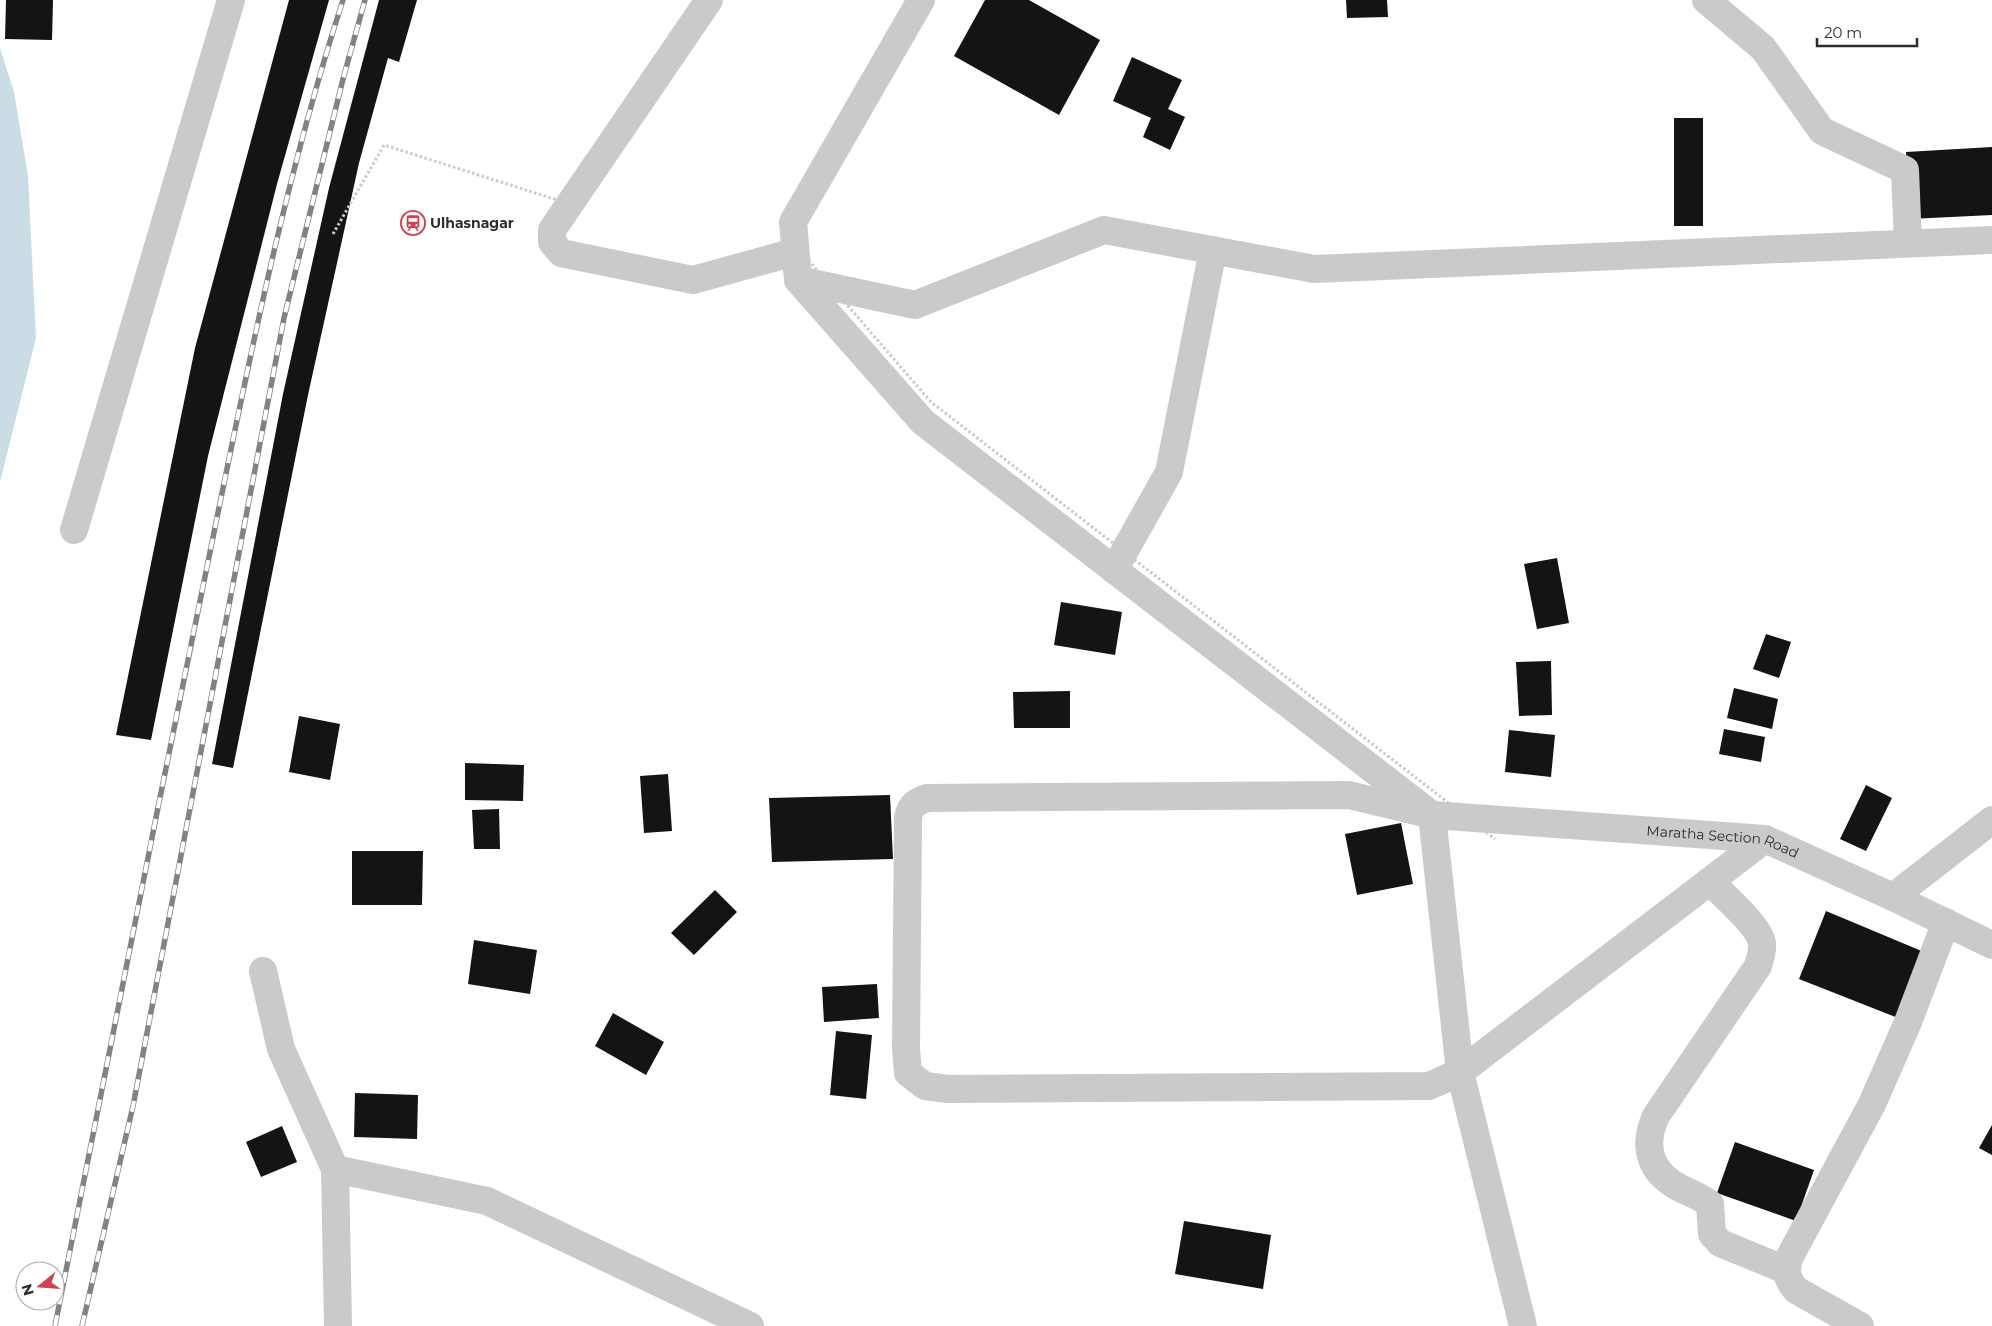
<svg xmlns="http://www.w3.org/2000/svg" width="1992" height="1326" font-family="Montserrat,sans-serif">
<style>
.water{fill:#cadce6}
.building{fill:#141414}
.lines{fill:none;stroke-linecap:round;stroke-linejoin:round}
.minor{stroke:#cacaca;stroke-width:28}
.tertiary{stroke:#cacaca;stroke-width:28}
.rail-casing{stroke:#828282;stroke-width:5.5}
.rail{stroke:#fff;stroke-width:4;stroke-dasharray:11;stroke-linecap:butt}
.path-bridge{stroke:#cacaca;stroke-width:3;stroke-dasharray:2.5 2.5;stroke-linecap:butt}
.labels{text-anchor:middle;stroke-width:5;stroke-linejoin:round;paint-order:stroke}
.poi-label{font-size:14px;font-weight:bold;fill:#2d2d2d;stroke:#fff;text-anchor:start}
.street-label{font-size:14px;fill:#2d2d2d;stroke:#fff}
</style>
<rect width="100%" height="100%" fill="#fff"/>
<path class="water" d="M 0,48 L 14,92 L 28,176 L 36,338 L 0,482 Z"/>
<path class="building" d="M 6,0 L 53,0 L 52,40 L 5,39 Z
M 289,0 L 329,0 L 277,184 L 208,456 L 151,740 L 116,735 L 195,348 Z
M 379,0 L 417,0 L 399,62 L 388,58 L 359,163 L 308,395 L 233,768 L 212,764 L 283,394 L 329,188 Z
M 985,0 L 1029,0 L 1100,40 L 1059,115 L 954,56 Z
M 1346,0 L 1387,0 L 1388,17 L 1347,18 Z
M 1132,57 L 1182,80 L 1168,109 L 1185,117 L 1170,150 L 1143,137 L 1151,118 L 1113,101 Z
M 1674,118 L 1703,118 L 1703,226 L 1674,226 Z
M 1992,147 L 1992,215 L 1910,219 L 1906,152 Z
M 1557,558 L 1569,623 L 1537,629 L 1524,564 Z
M 1061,602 L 1122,612 L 1115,655 L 1054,645 Z
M 1766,634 L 1791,642 L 1779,678 L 1753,669 Z
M 1551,661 L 1552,715 L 1519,716 L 1516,662 Z
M 1734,688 L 1778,699 L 1772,729 L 1727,718 Z
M 1070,691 L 1070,728 L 1014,728 L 1013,692 Z
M 299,716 L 340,724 L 330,780 L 289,772 Z
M 1724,729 L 1765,737 L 1761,762 L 1719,754 Z
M 1509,730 L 1555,735 L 1551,777 L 1505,772 Z
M 465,763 L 524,765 L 523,801 L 465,800 Z
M 668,774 L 672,831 L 644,833 L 640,776 Z
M 1866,785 L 1892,798 L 1866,851 L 1840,839 Z
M 890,795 L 893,859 L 772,862 L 769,798 Z
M 499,809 L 500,849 L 474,849 L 472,810 Z
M 1401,823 L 1413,884 L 1357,895 L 1345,834 Z
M 352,851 L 423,851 L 422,905 L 352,905 Z
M 715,890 L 737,912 L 694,955 L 671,933 Z
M 1826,911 L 1924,952 L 1898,1018 L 1799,979 Z
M 474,940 L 537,950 L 530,994 L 468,984 Z
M 877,984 L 879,1018 L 824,1022 L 822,987 Z
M 613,1013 L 664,1042 L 646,1075 L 595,1046 Z
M 836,1031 L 872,1035 L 866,1099 L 830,1095 Z
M 355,1093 L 418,1095 L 417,1139 L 354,1137 Z
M 1992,1125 L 1992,1155 L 1979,1148 Z
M 282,1126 L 297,1162 L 261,1177 L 246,1142 Z
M 1735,1142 L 1814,1170 L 1796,1221 L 1717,1193 Z
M 1184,1221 L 1271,1235 L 1263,1289 L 1175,1274 Z"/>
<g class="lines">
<g class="minor">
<path d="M 709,0 L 552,230 L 552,242 L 561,253 L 693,280 L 795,252"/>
<path d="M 1706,0 L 1763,48 L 1822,131 L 1905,170 L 1908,243"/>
<path d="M 798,280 L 915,305 L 1104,230 L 1314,269 L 1992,240"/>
<path d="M 74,530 L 231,0"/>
<path d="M 1114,570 L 1169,472 L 1213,250"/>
<path id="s1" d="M 1765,839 L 1460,1072 L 1429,1086 L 948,1089 L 925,1086 L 908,1073 L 906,1048 L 908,818 C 910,805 916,802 927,798 L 1349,795 L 1432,815 L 1765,839 L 1893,897 L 1992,945"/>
<path d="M 1710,881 C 1723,896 1759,925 1762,943 C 1763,952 1760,958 1758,966 L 1656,1116 C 1644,1142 1647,1167 1673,1184 C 1685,1192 1697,1194 1710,1204 L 1712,1234 L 1720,1243 L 1786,1270"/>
<path d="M 1893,897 L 1992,820"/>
<path d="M 263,971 L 281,1049 L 335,1169 L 338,1326"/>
<path d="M 335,1169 L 487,1201 L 750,1326"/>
<path d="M 1860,1326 L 1796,1290 C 1787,1279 1785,1272 1789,1258 L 1872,1104 L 1908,1022 L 1946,922"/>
</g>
<path class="tertiary" d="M 921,0 L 793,222 L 798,280 L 923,422 L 1432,815 L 1460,1072 L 1523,1326"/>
<defs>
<path id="rail" d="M 55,1326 C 106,1070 156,813 209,557 C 247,370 284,182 343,0
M 82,1326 L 133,1106 L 284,318 L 343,79 L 365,0"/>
</defs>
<use href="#rail" class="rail-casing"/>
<use href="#rail" class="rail"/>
<path class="path-bridge" d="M 702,0 L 694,8 L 570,204 L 557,241 L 688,269 L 791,240 L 931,402 L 1495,839
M 333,234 L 384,145 L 570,204"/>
</g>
<defs>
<symbol id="station-ring" viewBox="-11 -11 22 22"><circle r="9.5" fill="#fff" stroke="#d04252" stroke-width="1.5"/><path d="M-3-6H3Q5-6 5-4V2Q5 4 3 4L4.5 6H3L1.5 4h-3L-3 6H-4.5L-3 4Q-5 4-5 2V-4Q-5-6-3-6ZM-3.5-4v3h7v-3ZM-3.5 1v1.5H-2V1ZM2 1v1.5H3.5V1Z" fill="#d04252"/></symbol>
</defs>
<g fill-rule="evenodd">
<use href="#station-ring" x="399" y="209" width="28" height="28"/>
</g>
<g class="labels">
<g class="poi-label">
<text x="430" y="228">Ulhasnagar</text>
</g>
<g class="street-label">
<text dy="5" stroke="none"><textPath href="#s1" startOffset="2028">Maratha Section Road</textPath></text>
</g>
</g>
<g transform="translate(40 1286) rotate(253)"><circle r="24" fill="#ffffff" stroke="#ababab"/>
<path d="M0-4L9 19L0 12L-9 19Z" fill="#d04252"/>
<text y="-8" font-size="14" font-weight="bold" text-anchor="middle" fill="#2d2d2d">N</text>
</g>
<path d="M1817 38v8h100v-8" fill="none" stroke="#2d2d2d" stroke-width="2.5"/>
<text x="1824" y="38" font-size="15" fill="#2d2d2d" stroke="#ffffff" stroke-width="4" paint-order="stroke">20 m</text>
</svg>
